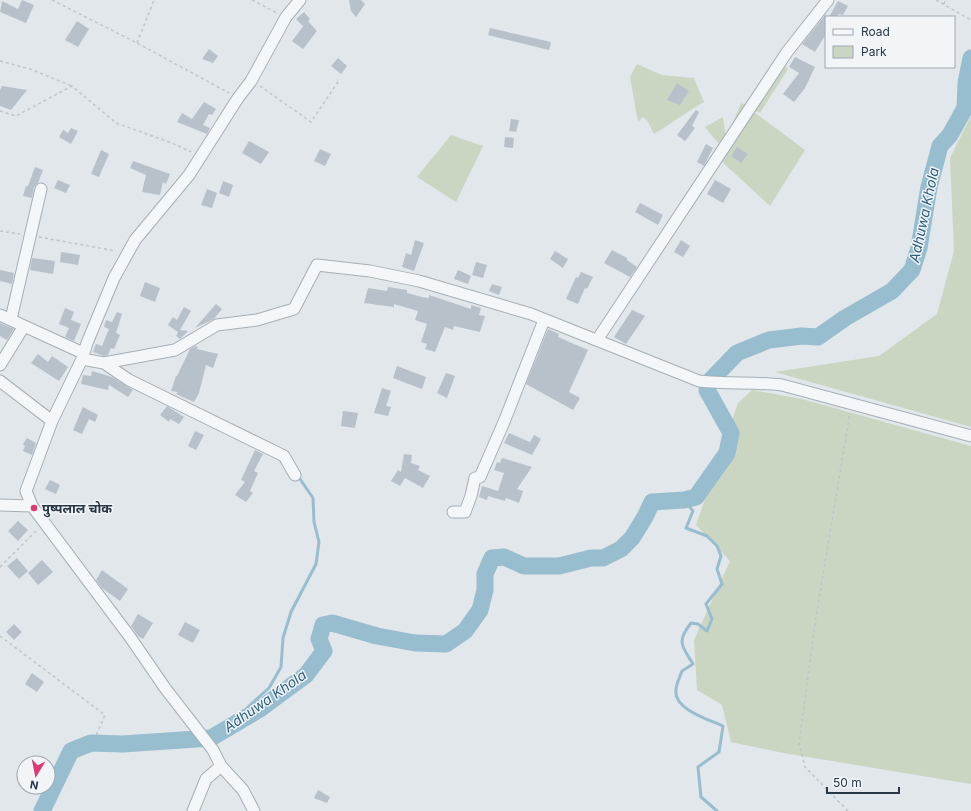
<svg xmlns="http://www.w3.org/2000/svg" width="971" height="811" font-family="Inter,'Noto Sans Devanagari',sans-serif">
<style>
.green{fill:#cad6c1}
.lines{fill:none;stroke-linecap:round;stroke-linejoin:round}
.stream{stroke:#98bdcf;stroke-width:3}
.river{stroke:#98bdcf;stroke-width:17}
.building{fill:#b8c1ca}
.street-casing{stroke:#a5afb6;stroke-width:13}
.path{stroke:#bfc5ca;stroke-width:1.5;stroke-dasharray:3 3;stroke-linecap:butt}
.street{stroke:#f4f7f9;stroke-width:11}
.poi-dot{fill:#dc3a70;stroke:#f1f5f8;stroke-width:1.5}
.labels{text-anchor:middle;stroke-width:3;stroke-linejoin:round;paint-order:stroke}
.poi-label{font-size:13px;font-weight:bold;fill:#273745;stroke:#f1f5f8;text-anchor:start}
.water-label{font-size:14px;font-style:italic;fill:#2d5f7d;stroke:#f1f5f8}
</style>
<rect width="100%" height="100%" fill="#e1e7eb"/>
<path class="green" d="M 779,60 L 788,69 L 760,113 L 747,107 L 805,150 L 770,206 L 718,158 L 725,140 L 718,143 L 705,127 L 723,117 L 726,139 L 741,103 L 745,105 Z
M 637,64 L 662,75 L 694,78 L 704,102 C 686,112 671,124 654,134 L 647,120 L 643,117 L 638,122 L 630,77 Z
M 971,116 L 971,427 L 775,372 L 879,356 L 937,314 L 954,251 L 950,158 Z
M 451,135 L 483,146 L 456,202 L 417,177 Z
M 752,390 L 802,399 L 971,446 L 971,784 L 783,753 L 731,742 L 722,705 L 697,690 L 694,640 L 730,561 L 696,525 L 738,403 Z"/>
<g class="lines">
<path class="stream" d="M 684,500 L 693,511 L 686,528 L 707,536 L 717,546 L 721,556 L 717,569 L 722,584 L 706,604 L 712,619 L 707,631 L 698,624 L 691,623 C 676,642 682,646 693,664 L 682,671 C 680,677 676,684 676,690 C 673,709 710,720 723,726 L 719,752 L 698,767 L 701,797 L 717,811
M 240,720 L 248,707 L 269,688 L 281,667 L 283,638 L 291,612 L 316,564 L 319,542 L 314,522 L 313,498 L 298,476"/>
<path class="river" d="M 42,811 L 71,751 L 91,743 L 123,744 L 211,738 L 260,709 L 306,675 L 324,651 L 319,639 L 323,625 L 332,623 L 377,636 L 415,643 L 446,644 L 465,631 L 480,610 L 485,590 L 485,574 L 492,558 L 504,557 L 524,566 L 559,566 L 591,558 L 603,558 L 621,549 L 632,538 L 645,517 L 652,502 L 684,500 L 696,497 L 727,453 L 731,433 L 707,390 L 709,382 L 737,353 L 769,340 L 802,336 L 818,337 L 845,318 L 892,291 L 912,270 L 919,248 L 929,187 L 940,146 L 950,135 L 965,108 L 966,83 L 971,58"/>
</g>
<path class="building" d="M 22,0 L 34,5 L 26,23 L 0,12 L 2,1 L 18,9 Z
M 349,0 L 361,0 L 365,4 L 356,17 L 351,11 Z
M 838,1 L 848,6 L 843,15 L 839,14 L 836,17 L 829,17 Z
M 304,12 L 310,19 L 308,21 L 317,31 L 303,49 L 292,41 L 305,24 L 303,26 L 296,19 Z
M 826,14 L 826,34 L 815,52 L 802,44 Z
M 77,21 L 89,29 L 78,47 L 65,40 Z
M 490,28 L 551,42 L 549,50 L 488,35 Z
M 209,49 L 218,56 L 213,63 L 202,59 Z
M 795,57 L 815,67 L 805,88 L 794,102 L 783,94 L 799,73 L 789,67 Z
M 338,58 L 347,66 L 341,74 L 331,66 Z
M 677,83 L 689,91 L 680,105 L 667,100 Z
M 2,86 L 27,90 L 11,110 L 0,106 L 0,90 Z
M 204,102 L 216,109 L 212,115 L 209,114 L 203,125 L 210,128 L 207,134 L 177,122 L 182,113 L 192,119 Z
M 696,110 L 699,112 L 692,126 L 695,128 L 685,141 L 677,135 Z
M 511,119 L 519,120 L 516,132 L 509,131 Z
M 71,128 L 78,131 L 71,144 L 59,137 L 63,130 L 68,133 Z
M 505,137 L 514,138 L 513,148 L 504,147 Z
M 249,141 L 269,152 L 261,164 L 242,153 Z
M 706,144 L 713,148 L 704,166 L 697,162 Z
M 737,147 L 748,154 L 741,163 L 731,156 Z
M 320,149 L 331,154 L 325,166 L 314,161 Z
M 101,150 L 109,154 L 99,177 L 91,174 Z
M 133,161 L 170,174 L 166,184 L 163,182 L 160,195 L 142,192 L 146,175 L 130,168 Z
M 35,167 L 43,170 L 38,183 L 34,187 L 32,198 L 23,196 L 26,186 L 28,186 Z
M 58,180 L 70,185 L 66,193 L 54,188 Z
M 715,180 L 731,189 L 723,203 L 707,194 Z
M 223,181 L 233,185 L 229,197 L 219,193 Z
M 207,189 L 217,193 L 212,208 L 201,205 Z
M 640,203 L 663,215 L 658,225 L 635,212 Z
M 415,240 L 424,243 L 414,271 L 402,267 L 406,253 L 411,255 Z
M 681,240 L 690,246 L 683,257 L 674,252 Z
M 612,250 L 627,258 L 627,260 L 637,267 L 630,277 L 604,263 Z
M 555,251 L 568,259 L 563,268 L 550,259 Z
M 61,252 L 80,255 L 78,265 L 60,262 Z
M 32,258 L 55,261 L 53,274 L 30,270 Z
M 476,262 L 487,265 L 483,278 L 472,275 Z
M 0,270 L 14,273 L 12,284 L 0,281 Z
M 458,270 L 471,276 L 468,284 L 454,279 Z
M 581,272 L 593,277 L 587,289 L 585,288 L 578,304 L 566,299 L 576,277 L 578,278 Z
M 145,282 L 160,288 L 155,302 L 140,296 Z
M 492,284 L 502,287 L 499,295 L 489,291 Z
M 388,287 L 407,290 L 407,293 L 422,297 L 429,298 L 429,295 L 471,309 L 471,305 L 481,308 L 479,315 L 485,316 L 480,332 L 454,326 L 453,330 L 445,327 L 435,352 L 425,349 L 427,344 L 421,342 L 427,324 L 415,320 L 418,311 L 394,304 L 394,307 L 364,303 L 368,288 L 387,291 Z
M 216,304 L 222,309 L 214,319 L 195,328 Z
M 184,307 L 191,311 L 180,330 L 188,331 L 180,339 L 176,336 L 178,332 L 168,325 L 173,317 L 177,320 Z
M 65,308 L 74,312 L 71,320 L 81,324 L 74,341 L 65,337 L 69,328 L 59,324 Z
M 632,310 L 645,316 L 626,344 L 614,337 Z
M 117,312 L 122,314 L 116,333 L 120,335 L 114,349 L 111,348 L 108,355 L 104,356 L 93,352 L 96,344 L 102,346 L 109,329 L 104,327 L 106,320 L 112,322 Z
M 0,323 L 14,329 L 7,340 L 0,336 Z
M 548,329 L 559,334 L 558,337 L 588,350 L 569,392 L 580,398 L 573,410 L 526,384 Z
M 195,346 L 198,347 L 197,349 L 218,354 L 213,368 L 206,365 L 199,393 L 194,402 L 176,394 L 178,392 L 171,391 L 176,376 L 177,376 L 190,349 Z
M 38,354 L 48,362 L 52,356 L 68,367 L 59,381 L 31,363 Z
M 397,366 L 426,377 L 422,389 L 393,378 Z
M 92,371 L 112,377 L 133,390 L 128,397 L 109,385 L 108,390 L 81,384 L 83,375 L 91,376 Z
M 446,373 L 455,376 L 447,398 L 437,393 Z
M 382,388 L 391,391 L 386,406 L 391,407 L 388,416 L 374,413 Z
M 167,406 L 184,417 L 179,424 L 170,419 L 169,422 L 160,415 Z
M 83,407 L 98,415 L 95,422 L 89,419 L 82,434 L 73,430 Z
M 343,411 L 358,413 L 355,428 L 341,426 Z
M 195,431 L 204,435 L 196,450 L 188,446 Z
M 509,433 L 530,442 L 534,435 L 541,439 L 532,455 L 504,443 Z
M 27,438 L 36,443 L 32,455 L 23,451 L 25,446 L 23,444 Z
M 255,450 L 263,454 L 254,471 L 258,473 L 250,491 L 253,493 L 246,502 L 235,495 L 245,482 L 241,480 Z
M 404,454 L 412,455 L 411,463 L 420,466 L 418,470 L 430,476 L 423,488 L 405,478 L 400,486 L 391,481 L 398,470 L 401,472 Z
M 502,458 L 532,467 L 517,489 L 523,491 L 519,503 L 506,498 L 505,501 L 488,496 L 487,500 L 479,497 L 482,486 L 498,491 L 504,473 L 494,470 L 497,462 L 500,463 Z
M 50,480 L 60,485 L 56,494 L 45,489 Z
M 18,521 L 28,530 L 18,541 L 8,531 Z
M 17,558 L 28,571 L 19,579 L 7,566 Z
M 42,560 L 53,572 L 38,585 L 28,573 Z
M 102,570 L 128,589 L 120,601 L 102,588 L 96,580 Z
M 138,614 L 153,623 L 143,639 L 138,636 L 131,626 Z
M 185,622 L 200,630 L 193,643 L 178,635 Z
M 14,624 L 22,632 L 14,640 L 6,632 Z
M 32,673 L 44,682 L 37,692 L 25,684 Z
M 318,790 L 330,797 L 327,803 L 314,798 Z"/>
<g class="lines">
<defs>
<path id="street" d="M 0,315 L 83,353
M 11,319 L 41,189
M 597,340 L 787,52 L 828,0
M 82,359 L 104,363 L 175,350 L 217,325 L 257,320 L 294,309 L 317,265 L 370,271 L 419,281 L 531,314 L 699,381 C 727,384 755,382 782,385 L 971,436
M 104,363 L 129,380 L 284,456 L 295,475
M 0,365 L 24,326
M 0,381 L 52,421
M 0,505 L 32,506
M 453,512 L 465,512 L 471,496 L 475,478 L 480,477 L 504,422 L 544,320
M 193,811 L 206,779 L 221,766
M 254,811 L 243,790 L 221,766 L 213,750 L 165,688 L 130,637 L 32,506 L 26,491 L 52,421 L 82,359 L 87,343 L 114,278 L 135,240 L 189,175 L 238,98 L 251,81 L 286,17 L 300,0"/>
</defs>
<use href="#street" class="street-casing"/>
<path class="path" d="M 52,0 L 137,43 L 229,93
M 252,0 L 277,13
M 936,0 L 971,20
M 944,4 L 945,0
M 137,43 L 154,0
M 0,61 L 30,69 L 72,86
M 260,86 L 311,122 L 340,79
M 0,111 L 16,116 L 72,86 L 116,123 L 172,143 L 191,152
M 0,231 L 20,234
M 39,237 L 116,251
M 0,567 L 37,530
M 0,636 L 105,715 L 95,738
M 848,811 L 805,767 L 799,743 L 816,617 L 850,413"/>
<use href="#street" class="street"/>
</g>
<circle class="poi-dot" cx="34" cy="508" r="4"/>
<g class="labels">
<g class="poi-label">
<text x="42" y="513">पुष्पलाल चोक</text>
</g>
<g class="water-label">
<text transform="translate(924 215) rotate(-78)" y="5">Adhuwa Khola</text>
<text transform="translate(265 701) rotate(-35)" y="5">Adhuwa Khola</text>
</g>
</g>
<rect x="825" y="16" width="130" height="52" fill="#f1f5f8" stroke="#a0a9b0"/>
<rect x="833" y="29" width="20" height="6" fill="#f4f7f9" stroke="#a0a9b0"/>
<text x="861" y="36" font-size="12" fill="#273745">Road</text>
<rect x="833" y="46" width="20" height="12" fill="#cad6c1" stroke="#a0a9b0"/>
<text x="861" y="56" font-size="12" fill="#273745">Park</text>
<g transform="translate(36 775) rotate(190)"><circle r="19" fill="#f1f5f8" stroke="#a0a9b0"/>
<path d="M0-3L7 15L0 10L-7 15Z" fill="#dc3a70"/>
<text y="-6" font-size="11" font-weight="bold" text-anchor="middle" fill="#273745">N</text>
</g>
<path d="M827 787v6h72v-6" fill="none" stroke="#273745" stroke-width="2"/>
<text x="833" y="787" font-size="12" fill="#273745" stroke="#f1f5f8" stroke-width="3" paint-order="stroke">50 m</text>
</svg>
